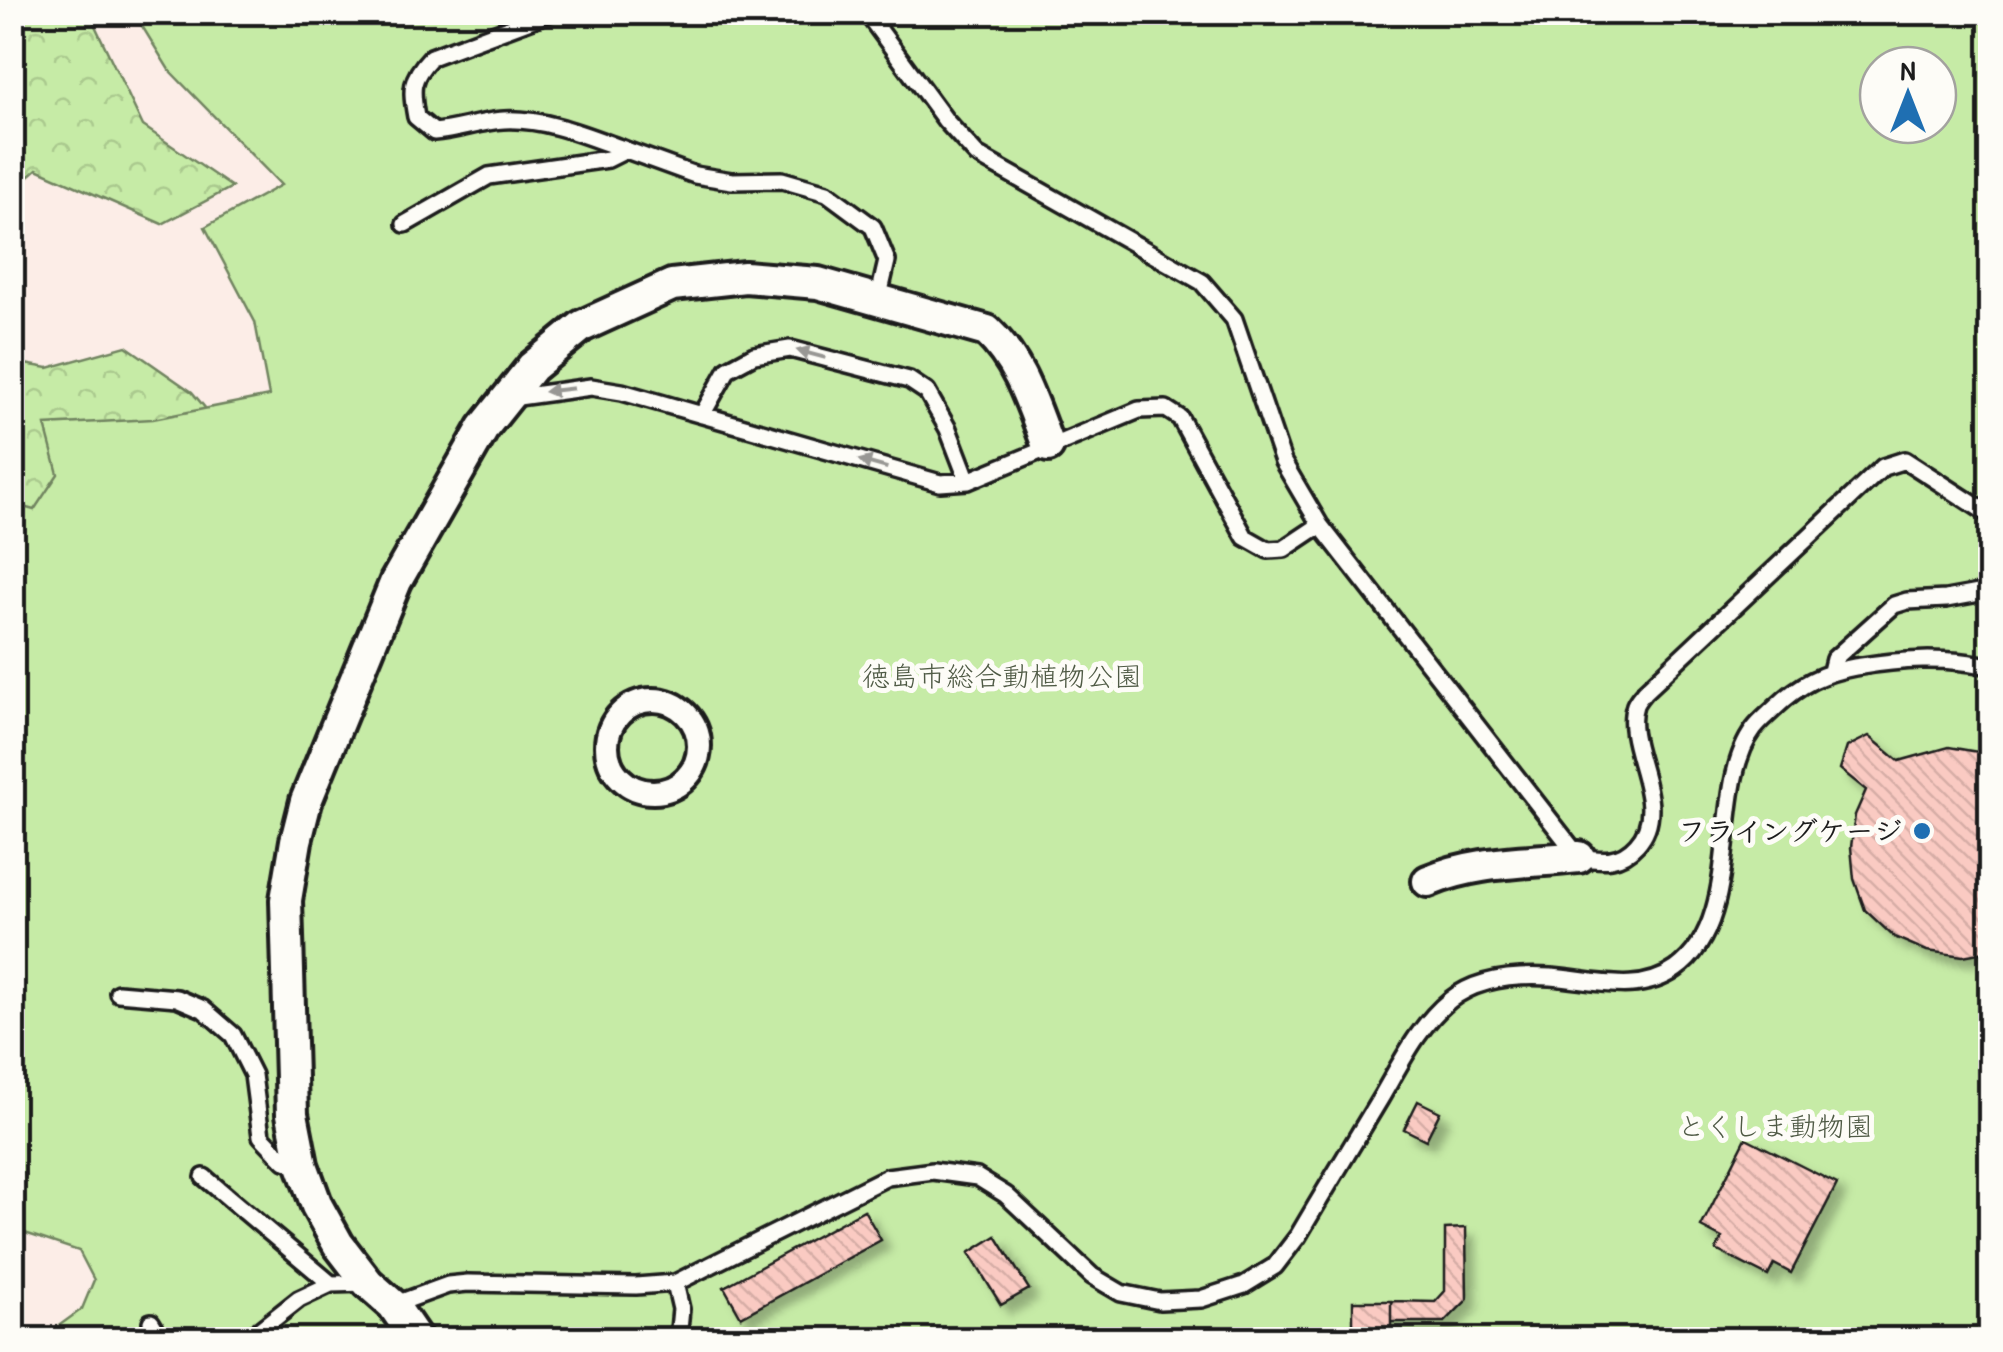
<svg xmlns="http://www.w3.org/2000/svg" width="2003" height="1352" font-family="'Patrick Hand','Klee One',sans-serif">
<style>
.forest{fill:url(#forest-crowns);stroke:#718461;stroke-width:2.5}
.park{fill:#c6eba6;stroke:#718461;stroke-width:2.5;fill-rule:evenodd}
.building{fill:url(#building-back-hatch);stroke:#1c1c1c;stroke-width:2.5;filter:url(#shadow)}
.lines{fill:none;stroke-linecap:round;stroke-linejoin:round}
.service-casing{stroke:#1c1c1c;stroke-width:22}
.pedestrian-casing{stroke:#1c1c1c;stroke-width:30}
.minor-casing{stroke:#1c1c1c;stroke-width:38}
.service{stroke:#fdfcf7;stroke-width:15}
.pedestrian{stroke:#fdfcf7;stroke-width:22}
.minor{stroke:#fdfcf7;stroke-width:30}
.oneway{fill:#989794}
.poi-dot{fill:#1f6fb2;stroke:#fdfcf7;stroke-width:4}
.labels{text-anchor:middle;stroke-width:10;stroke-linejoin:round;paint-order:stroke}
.park-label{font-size:28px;fill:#4f5a45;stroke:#fdfcf7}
.poi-label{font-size:28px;font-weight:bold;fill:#1c1c1c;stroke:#fdfcf7;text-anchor:end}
</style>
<defs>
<pattern id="forest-crowns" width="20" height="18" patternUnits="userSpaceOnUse" patternTransform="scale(2.5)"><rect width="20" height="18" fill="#c6eba6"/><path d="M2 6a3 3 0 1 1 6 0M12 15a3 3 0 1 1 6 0" fill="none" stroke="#aac98e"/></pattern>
<pattern id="building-back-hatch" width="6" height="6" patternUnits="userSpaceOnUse" patternTransform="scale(2.5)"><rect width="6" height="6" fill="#facac2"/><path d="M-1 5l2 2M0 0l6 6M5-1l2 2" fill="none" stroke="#d6ada6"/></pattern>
<filter id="shadow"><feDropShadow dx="9" dy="9" stdDeviation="5" flood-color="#0004"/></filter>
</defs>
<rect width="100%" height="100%" fill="#fcede7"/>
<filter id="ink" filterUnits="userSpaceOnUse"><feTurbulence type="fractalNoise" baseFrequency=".01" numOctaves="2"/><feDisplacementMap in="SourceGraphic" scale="20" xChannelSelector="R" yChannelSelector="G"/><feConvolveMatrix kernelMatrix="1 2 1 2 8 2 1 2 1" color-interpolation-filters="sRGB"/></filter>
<g filter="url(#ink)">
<path class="forest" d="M 13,12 L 89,13 L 143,126 L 232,187 L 162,224 L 37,169 L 13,190 Z
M 126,346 L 192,392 L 238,448 L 13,786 L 13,362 L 48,368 Z"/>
<path class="park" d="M 134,13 L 1990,13 L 1990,1339 L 50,1339 L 53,1330 L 82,1309 L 94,1280 L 79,1251 L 13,1229 L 12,504 L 34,510 L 58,474 L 45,425 L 153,419 L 269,396 L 255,322 L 205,227 L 281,185 L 169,70 ZM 1878,65 L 1938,65 L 1938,125 L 1878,125 Z"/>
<path class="building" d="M 1869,736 L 1899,761 L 1949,747 L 1990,754 L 1990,951 L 1963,956 L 1927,951 L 1894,937 L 1865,910 L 1854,879 L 1851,847 L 1855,815 L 1866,790 L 1840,769 L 1847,747 Z
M 1418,1101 L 1440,1112 L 1426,1140 L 1404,1129 Z
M 1746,1138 L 1837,1184 L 1791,1273 L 1774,1264 L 1768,1276 L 1716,1250 L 1722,1238 L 1701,1227 Z
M 864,1210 L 881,1240 L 741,1317 L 724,1287 Z
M 1466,1228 L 1467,1300 L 1445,1322 L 1391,1322 L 1391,1301 L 1435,1302 L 1445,1291 L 1445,1229 Z
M 996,1236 L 1029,1289 L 1001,1305 L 969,1253 Z
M 1353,1301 L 1391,1301 L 1391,1332 L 1353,1332 Z
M 1114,1327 L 1185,1339 L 1112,1340 Z
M 1285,1330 L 1321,1330 L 1321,1340 L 1286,1340 Z"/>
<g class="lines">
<defs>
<path id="service" d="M 552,12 L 431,57 C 410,79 411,89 416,117 L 434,132 C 458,130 482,121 504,120 C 546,118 587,136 626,150
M 866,12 L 946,121 L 977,155 L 1202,282 L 1234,319 L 1283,462 L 1320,525 L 1579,857 C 1602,861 1620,863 1637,844 C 1673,805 1621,746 1635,705 C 1637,700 1641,696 1644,692 L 1883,467 L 1905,460 L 1990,515
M 405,224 L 489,176 L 608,159 L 626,150 L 695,175 L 732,181 L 782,180 L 827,193 L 873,227 L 887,261 L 878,300
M 511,398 L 591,387 L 622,392 L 940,483 L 968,481
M 702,415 L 728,369 L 754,355 L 790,349 L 909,380 L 927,392 L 948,429 L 968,481 L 1139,410 L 1166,409 L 1180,418 L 1245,537 L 1268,550 L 1284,549 L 1320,525
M 1831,671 L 1834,659 L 1894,605 L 1907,601 L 1946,599 L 1990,591
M 118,993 L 177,998 L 203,1009 L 233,1035 L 253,1075 L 261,1136 L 285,1161 L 302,1165
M 204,1177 L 331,1284 L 368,1283
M 675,1283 L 681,1309 L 678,1340
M 393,1305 L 448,1285 L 468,1283 L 636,1286 L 675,1283 L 887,1177 L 933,1171 L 977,1177 L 1006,1195 L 1092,1276 L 1121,1293 L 1160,1301 L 1201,1299 L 1244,1285 L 1275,1266 L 1298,1236 C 1325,1190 1353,1144 1380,1099 C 1400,1065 1418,1026 1450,1000 C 1477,978 1518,975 1551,977 C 1593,980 1638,996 1676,969 C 1746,919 1709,788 1754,729 C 1760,721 1769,714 1776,707 C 1800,684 1822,673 1855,667 C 1903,659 1943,657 1990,666
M 151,1322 L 162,1340
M 247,1340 L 299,1299 L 331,1284"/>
<path id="pedestrian" d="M607 746a46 46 0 1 1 92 0a46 46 0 1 1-92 0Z"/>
<path id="minor" d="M 1428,881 C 1477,860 1527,863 1579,857
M 417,1340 L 393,1305 L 368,1283 L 338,1244 L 317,1206 L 302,1165 L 292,1114 L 286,900 L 296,841 L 306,801 L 396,581 L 484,427 L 532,367 L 582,326 L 672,285 L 745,277 L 818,283 L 987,331 C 1020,362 1032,404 1048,446"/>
</defs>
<use href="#service" class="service-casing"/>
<use href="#pedestrian" class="pedestrian-casing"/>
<use href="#minor" class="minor-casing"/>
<use href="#service" class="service"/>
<use href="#pedestrian" class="pedestrian"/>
<use href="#minor" class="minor"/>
</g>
<defs><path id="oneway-solid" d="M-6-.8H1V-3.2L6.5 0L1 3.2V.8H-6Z" transform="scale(2.5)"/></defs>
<g class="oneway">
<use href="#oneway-solid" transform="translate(811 354) rotate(-165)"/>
<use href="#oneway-solid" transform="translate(559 390) rotate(173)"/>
<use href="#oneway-solid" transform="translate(873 464) rotate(-164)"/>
</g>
</g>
<circle class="poi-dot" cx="1922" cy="831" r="10"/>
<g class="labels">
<g class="park-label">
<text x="1002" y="686">徳島市総合動植物公園</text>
<text x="1775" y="1136">とくしま動物園</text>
</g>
<g class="poi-label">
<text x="1902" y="841">フライングケージ</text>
</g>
</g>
<rect width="2003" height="1352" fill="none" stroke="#fdfcf7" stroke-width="50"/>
<rect x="25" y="25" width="1953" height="1302" fill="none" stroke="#1c1c1c" stroke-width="4" filter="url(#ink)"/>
<g transform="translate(1908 95)"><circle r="48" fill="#fdfcf7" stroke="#a3a29f" stroke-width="2.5"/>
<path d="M0-8L18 38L0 25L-18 38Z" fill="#1f6fb2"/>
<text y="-15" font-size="28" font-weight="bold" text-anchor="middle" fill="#1c1c1c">N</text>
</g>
</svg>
